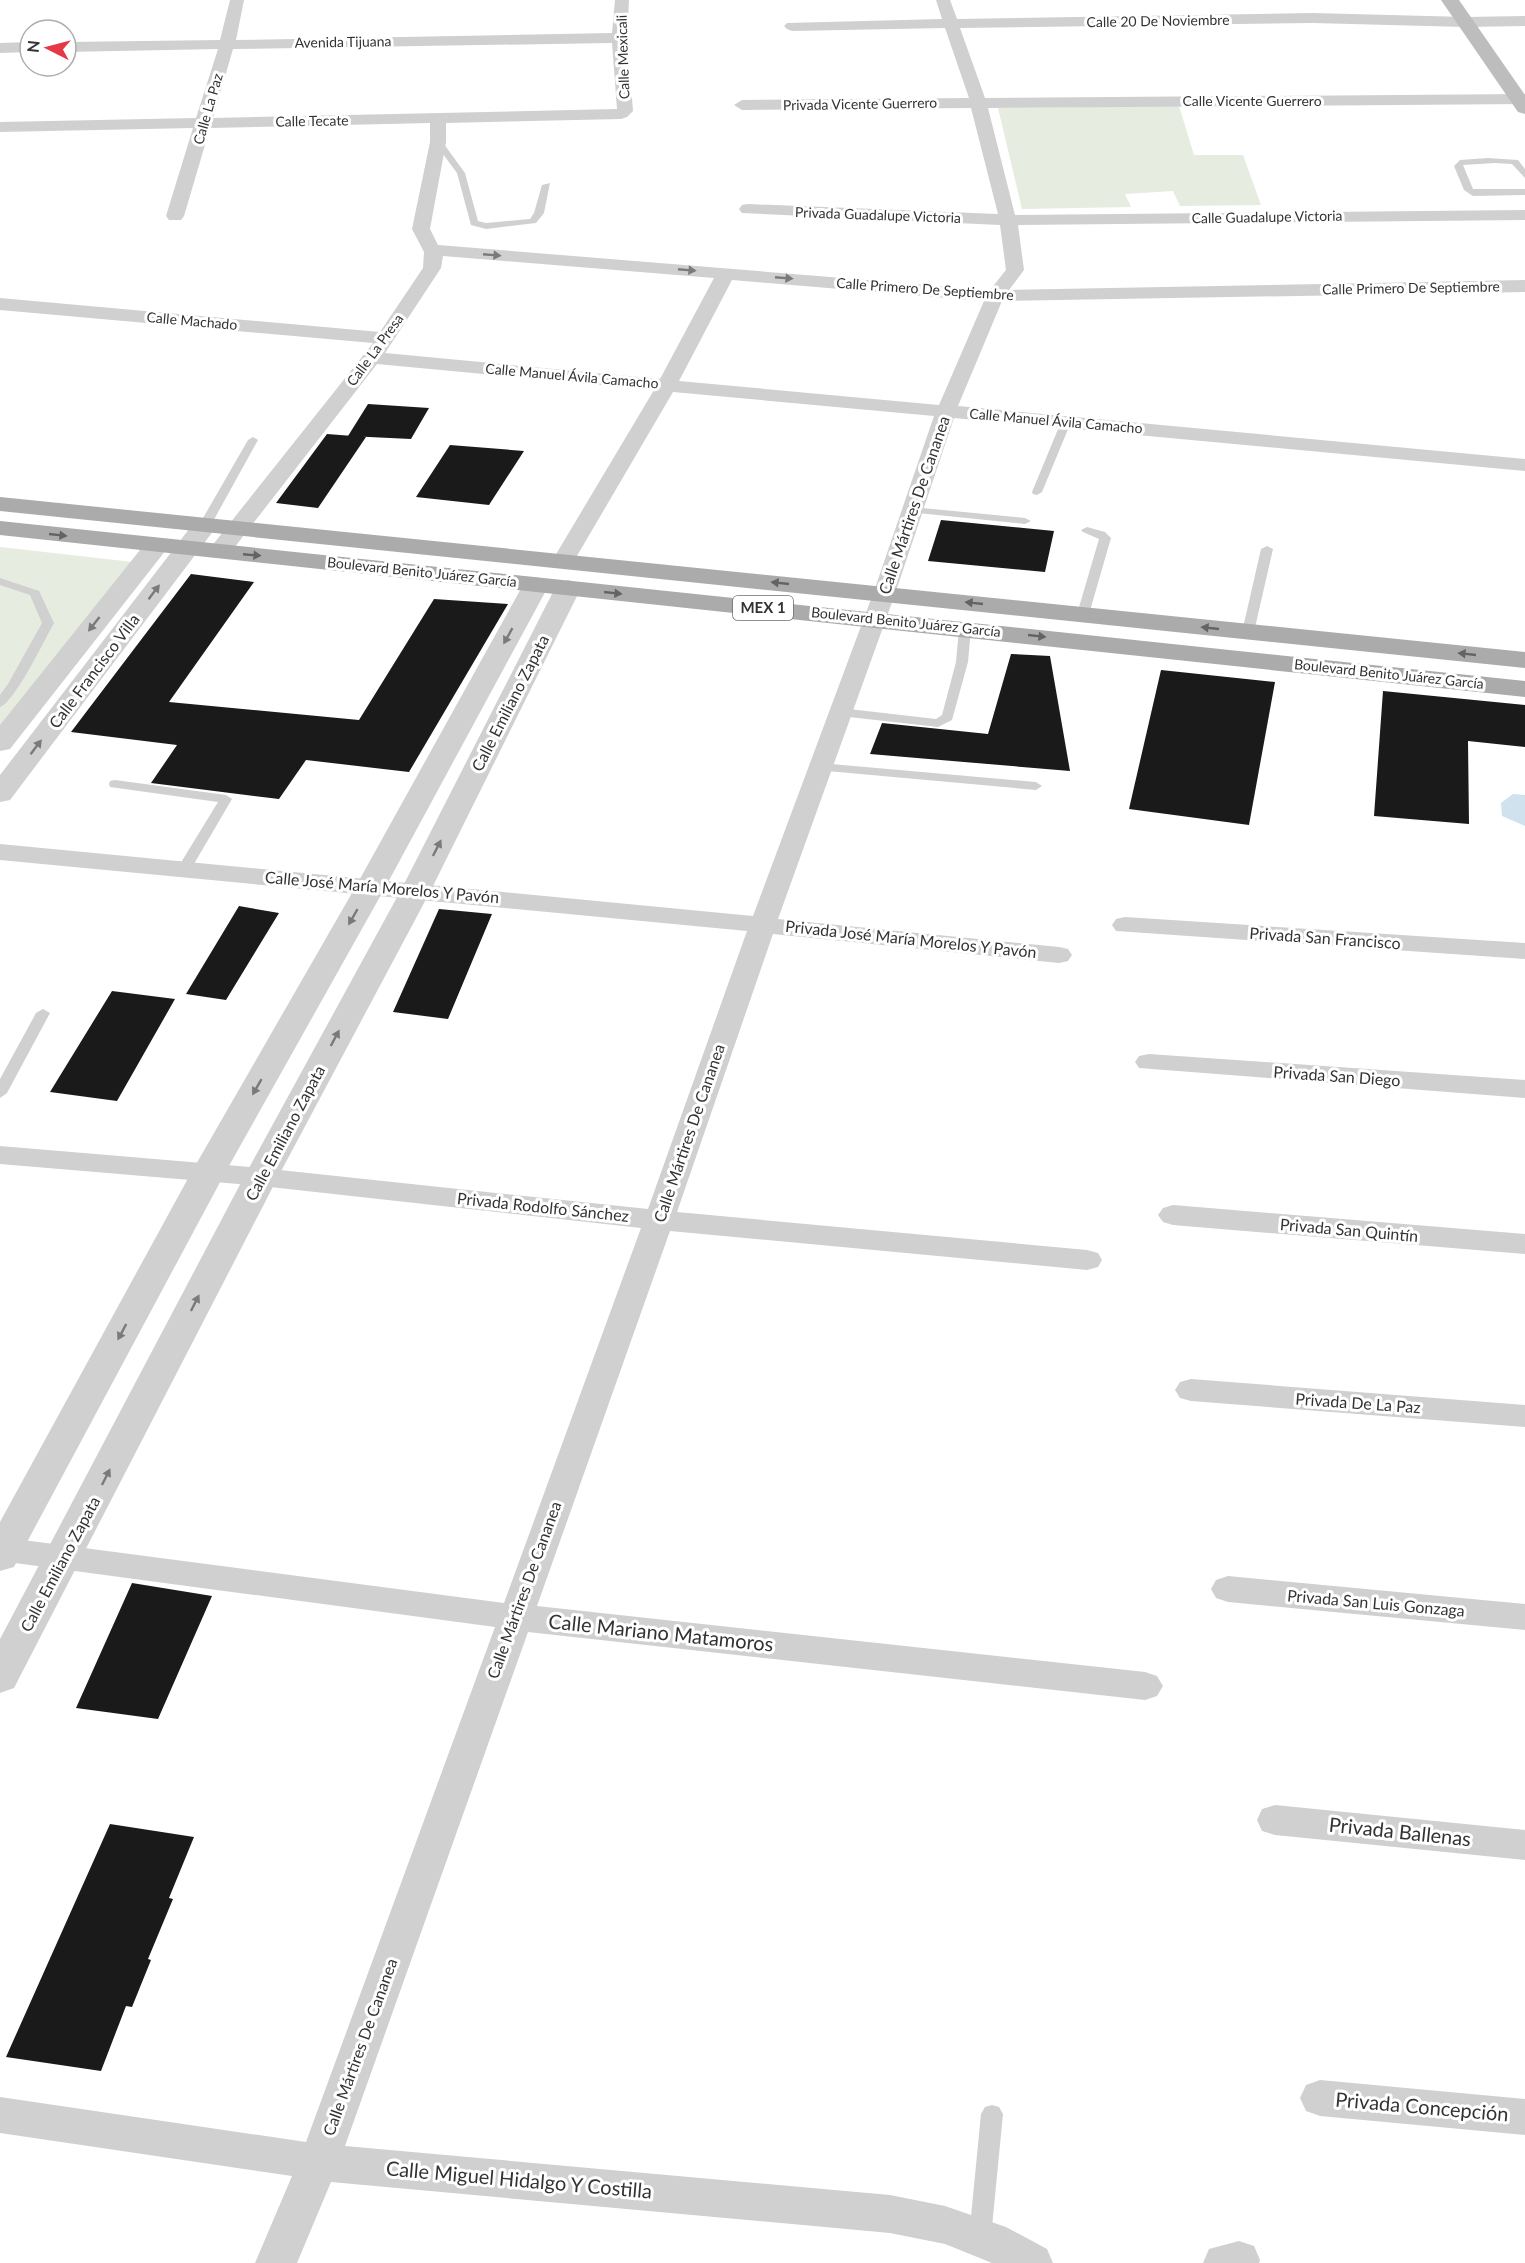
<svg xmlns="http://www.w3.org/2000/svg" width="1525" height="2263" font-family="Lato,sans-serif">
<style>
.green{fill:#e6ecdf}
.water{fill:#cfe2ee}
.building{fill:#1a1a1a}
.lines{fill:none;stroke-linecap:round;stroke-linejoin:round}
.service{fill:#d0d0d0;fill-rule:evenodd}
.minor{fill:#d0d0d0;fill-rule:evenodd}
.tertiary{fill:#d0d0d0;fill-rule:evenodd}
.secondary{fill:#bdbdbd;fill-rule:evenodd}
.primary{fill:#ababab;fill-rule:evenodd}
.oneway{fill:#7a7a7a}
.oneway2{fill:#636363}
.labels{text-anchor:middle;stroke-width:6;stroke-linejoin:round;paint-order:stroke}
.far-street-label{font-size:14px;fill:#333;stroke:#fff}
.shield{fill:#fff;stroke:#707070;stroke-width:1.5}
.shield-label{font-size:15px;font-weight:bold;fill:#333}
.street-label{font-size:16px;fill:#333;stroke:#fff}
.near-street-label{font-size:20px;fill:#333;stroke:#fff}
</style>
<rect width="100%" height="100%" fill="#fff"/>
<path class="green" d="M 1179,106 L 1194,155 L 1243,155 L 1261,205 L 1180,206 L 1173,191 L 1125,194 L 1131,207 L 1022,209 L 998,108 Z
M 0,547 L 133,562 L 0,732 Z"/>
<path class="water" d="M 1513,794 L 1525,795 L 1525,826 L 1502,816 L 1501,803 Z"/>
<path class="building" d="M 368,404 L 429,408 L 411,439 L 348,436 Z
M 327,434 L 366,437 L 318,508 L 276,503 Z
M 450,445 L 524,451 L 489,505 L 416,497 Z
M 941,520 L 1054,531 L 1045,572 L 928,561 Z
M 191,574 L 254,582 L 169,702 L 359,720 L 434,599 L 508,604 L 409,772 L 306,760 L 279,799 L 151,783 L 177,745 L 71,732 Z
M 1011,654 L 1050,656 L 1070,771 L 870,754 L 882,723 L 988,734 Z
M 1161,670 L 1275,682 L 1249,825 L 1129,809 Z
M 1383,691 L 1525,705 L 1525,747 L 1468,741 L 1469,824 L 1374,816 Z
M 239,906 L 279,913 L 226,1000 L 186,994 Z
M 439,909 L 492,914 L 448,1019 L 393,1012 Z
M 112,991 L 175,999 L 117,1101 L 50,1092 Z
M 132,1583 L 212,1596 L 158,1719 L 76,1708 Z
M 110,1824 L 194,1837 L 169,1898 L 173,1899 L 148,1959 L 151,1960 L 132,2007 L 126,2006 L 101,2071 L 6,2057 Z"/>
<g class="lines">
<path class="service" d="M 435,140 L 441,140 L 465,173 L 478,221 L 486,223 L 530,219 L 534,213 L 542,185 L 550,183 L 544,213 L 536,223 L 486,229 L 471,225 L 457,173 L 434,142 Z
M 1488,158 L 1518,160 L 1525,169 L 1525,178 L 1512,164 L 1495,163 L 1463,165 L 1473,189 L 1525,189 L 1525,195 L 1473,196 L 1464,190 L 1454,166 L 1460,160 Z
M 1066,419 L 1071,422 L 1042,492 L 1037,495 L 1033,494 L 1032,492 L 1061,422 Z
M 253,437 L 258,440 L 211,525 L 209,527 L 201,527 L 199,525 L 248,440 Z
M 912,507 L 1025,518 L 1031,521 L 1025,524 L 908,512 L 906,510 Z
M 1087,527 L 1105,532 L 1111,538 L 1089,614 L 1083,618 L 1077,614 L 1099,539 L 1083,532 L 1081,530 Z
M 1267,546 L 1273,549 L 1254,632 L 1248,636 L 1242,632 L 1261,549 Z
M 0,578 L 39,591 L 54,623 C 45,639 15,702 0,707 L 0,695 L 8,684 L 42,623 L 30,595 L 0,585 Z
M 965,625 L 971,629 L 968,662 L 952,720 L 938,727 L 840,716 L 834,712 L 840,708 L 936,719 L 942,715 L 956,662 L 959,629 Z
M 820,763 L 1036,782 L 1042,786 L 1036,790 L 816,770 L 814,767 L 816,764 Z
M 115,780 L 226,795 L 232,799 L 191,869 L 184,873 L 177,869 L 218,802 L 110,787 L 109,784 L 110,781 Z
M 43,1009 L 50,1013 L 7,1093 L 0,1098 L 0,1079 L 36,1013 Z
M 992,2105 L 999,2107 L 1003,2114 L 991,2237 L 988,2244 L 980,2247 L 972,2244 L 969,2237 L 981,2114 L 985,2107 Z"/>
<path class="minor" d="M 230,0 L 244,0 L 236,40 L 612,33 L 615,0 L 629,0 L 627,38 L 633,111 L 627,117 L 621,119 L 446,123 L 446,142 L 430,229 L 438,245 L 990,290 L 1006,270 L 1000,225 L 742,213 L 739,209 L 742,205 L 748,204 L 998,214 L 971,108 L 742,110 L 734,105 L 742,100 L 969,98 L 945,28 L 792,31 L 787,29 L 784,26 L 787,23 L 942,19 L 936,0 L 950,0 L 957,19 L 1313,13 L 1466,17 L 1525,16 L 1525,26 L 1466,27 L 1313,23 L 960,28 L 985,98 L 1525,94 L 1525,104 L 988,108 L 1015,215 L 1525,210 L 1525,220 L 1018,225 L 1024,270 L 1009,290 L 1525,280 L 1525,292 L 1002,301 L 958,406 L 1525,459 L 1525,471 L 954,418 L 895,594 L 778,919 L 1059,947 L 1068,949 L 1072,955 L 1068,961 L 1059,963 L 773,934 L 677,1212 L 1087,1250 L 1098,1253 L 1102,1260 L 1098,1267 L 1087,1270 L 670,1231 L 537,1606 L 1145,1672 L 1157,1676 L 1163,1686 L 1157,1696 L 1145,1700 L 528,1632 L 345,2146 L 890,2195 L 945,2206 L 1006,2227 L 1047,2249 L 1053,2263 L 992,2263 L 945,2244 L 890,2233 L 331,2182 L 297,2263 L 255,2263 L 292,2176 L 0,2133 L 0,2097 L 306,2142 L 495,1627 L 0,1561 L 0,1537 L 504,1603 L 641,1228 L 261,1186 L 0,1164 L 0,1146 L 261,1168 L 648,1209 L 747,931 L 0,860 L 0,844 L 753,916 L 873,594 L 934,416 L 673,392 L 574,561 L 571,566 L 563,568 L 555,566 L 552,561 L 654,390 L 377,364 L 227,557 L 219,558 L 211,557 L 208,552 L 211,547 L 373,343 L 0,310 L 0,298 L 380,332 L 423,268 L 424,252 L 412,229 L 430,142 L 430,123 L 210,128 L 184,216 L 181,220 L 169,220 L 166,216 L 193,128 L 0,132 L 0,122 L 196,118 L 218,49 L 66,52 L 66,42 L 220,40 ZM 612,43 L 617,109 L 213,118 L 233,49 ZM 443,256 L 714,278 L 660,379 L 385,353 L 441,268 ZM 732,280 L 984,301 L 939,405 L 679,381 Z
M 30,42 L 30,52 L 0,53 L 0,43 Z
M 1125,917 L 1525,943 L 1525,959 L 1116,931 L 1112,925 L 1116,919 Z
M 1149,1054 L 1525,1080 L 1525,1098 L 1139,1068 L 1135,1062 L 1139,1056 Z
M 1173,1205 L 1525,1234 L 1525,1254 L 1173,1225 L 1163,1222 L 1158,1215 L 1163,1208 Z
M 1191,1379 L 1525,1405 L 1525,1427 L 1191,1401 L 1180,1398 L 1175,1390 L 1180,1382 Z
M 1228,1576 L 1525,1604 L 1525,1630 L 1228,1602 L 1216,1598 L 1211,1589 L 1216,1580 Z
M 1275,1805 L 1525,1830 L 1525,1860 L 1275,1835 L 1262,1831 L 1257,1820 L 1262,1809 Z
M 1320,2080 L 1525,2099 L 1525,2135 L 1320,2116 L 1306,2111 L 1300,2098 L 1306,2085 Z
M 1239,2241 L 1254,2246 L 1260,2260 L 1259,2263 L 1203,2263 L 1209,2249 Z"/>
<path class="tertiary" d="M 205,518 L 214,520 L 217,525 L 214,530 L 10,800 L 0,802 L 0,775 L 196,520 Z
M 157,538 L 166,540 L 169,545 L 166,550 L 10,749 L 0,751 L 0,725 L 148,540 Z
M 536,577 L 545,580 L 549,585 L 386,886 L 225,1173 L 19,1557 L 14,1567 L 0,1571 L 0,1522 L 191,1173 L 356,886 L 523,585 L 527,580 Z
M 568,580 L 577,583 L 581,588 L 431,890 L 278,1177 L 14,1688 L 0,1693 L 0,1639 L 244,1177 L 401,890 L 555,588 L 559,583 Z"/>
<path class="secondary" d="M 1441,0 L 1459,0 L 1525,95 L 1525,114 L 1518,112 Z"/>
<path class="primary" d="M 0,497 L 1525,652 L 1525,668 L 0,511 Z
M 0,521 L 1525,681 L 1525,697 L 0,535 Z"/>
</g>
<defs><path id="oneway-solid" d="M-6-.8H1V-3.2L6.5 0L1 3.2V.8H-6Z" transform="scale(1.5)"/></defs>
<g class="oneway">
<use href="#oneway-solid" transform="translate(492 255) rotate(5)"/>
<use href="#oneway-solid" transform="translate(687 270) rotate(5)"/>
<use href="#oneway-solid" transform="translate(784 278) rotate(5)"/>
<use href="#oneway-solid" transform="translate(154 592) rotate(-53)"/>
<use href="#oneway-solid" transform="translate(94 624) rotate(128)"/>
<use href="#oneway-solid" transform="translate(508 636) rotate(119)"/>
<use href="#oneway-solid" transform="translate(36 747) rotate(-53)"/>
<use href="#oneway-solid" transform="translate(437 848) rotate(-63)"/>
<use href="#oneway-solid" transform="translate(353 917) rotate(120)"/>
<use href="#oneway-solid" transform="translate(335 1038) rotate(-62)"/>
<use href="#oneway-solid" transform="translate(257 1087) rotate(120)"/>
<use href="#oneway-solid" transform="translate(195 1303) rotate(-63)"/>
<use href="#oneway-solid" transform="translate(122 1332) rotate(118)"/>
<use href="#oneway-solid" transform="translate(106 1477) rotate(-63)"/>
</g>
<g class="oneway2">
<use href="#oneway-solid" transform="translate(58 535) rotate(6)"/>
<use href="#oneway-solid" transform="translate(252 555) rotate(5)"/>
<use href="#oneway-solid" transform="translate(780 583) rotate(-174)"/>
<use href="#oneway-solid" transform="translate(613 593) rotate(6)"/>
<use href="#oneway-solid" transform="translate(974 603) rotate(-174)"/>
<use href="#oneway-solid" transform="translate(1210 628) rotate(-174)"/>
<use href="#oneway-solid" transform="translate(1037 636) rotate(6)"/>
<use href="#oneway-solid" transform="translate(1467 654) rotate(-174)"/>
</g>
<g class="labels">
<g class="far-street-label">
<text transform="translate(1158 21) rotate(-1)" y="5">Calle 20 De Noviembre</text>
<text transform="translate(343 42) rotate(-1)" y="5">Avenida Tijuana</text>
<text transform="translate(623 57) rotate(-92)" y="5">Calle Mexicali</text>
<text x="1252" y="106">Calle Vicente Guerrero</text>
<text transform="translate(860 104) rotate(-1)" y="5">Privada Vicente Guerrero</text>
<text transform="translate(208 109) rotate(-74)" y="5">Calle La Paz</text>
<text transform="translate(312 121) rotate(-1)" y="5">Calle Tecate</text>
<text transform="translate(878 215) rotate(2)" y="5">Privada Guadalupe Victoria</text>
<text transform="translate(1267 217) rotate(-1)" y="5">Calle Guadalupe Victoria</text>
<text transform="translate(1411 288) rotate(-1)" y="5">Calle Primero De Septiembre</text>
<text transform="translate(925 289) rotate(4)" y="5">Calle Primero De Septiembre</text>
<text transform="translate(192 321) rotate(5)" y="5">Calle Machado</text>
<text transform="translate(375 350) rotate(-54)" y="5">Calle La Presa</text>
<text transform="translate(572 376) rotate(5)" y="5">Calle Manuel Ávila Camacho</text>
<text transform="translate(1056 421) rotate(5)" y="5">Calle Manuel Ávila Camacho</text>
<text transform="translate(422 572) rotate(6)" y="5">Boulevard Benito Juárez García</text>
<text transform="translate(906 622) rotate(6)" y="5">Boulevard Benito Juárez García</text>
<text transform="translate(1389 674) rotate(6)" y="5">Boulevard Benito Juárez García</text>
</g>
<rect class="shield" x="733" y="596" width="60" height="24" rx="4.5"/>
<g class="shield-label">
<text x="763" y="613">MEX 1</text>
</g>
<g class="street-label">
<text transform="translate(914 505) rotate(-71)" y="6">Calle Mártires De Cananea</text>
<text transform="translate(94 671) rotate(-53)" y="6">Calle Francisco Villa</text>
<text transform="translate(510 703) rotate(-63)" y="6">Calle Emiliano Zapata</text>
<text transform="translate(382 887) rotate(5)" y="6">Calle José María Morelos Y Pavón</text>
<text transform="translate(1325 938) rotate(4)" y="6">Privada San Francisco</text>
<text transform="translate(911 939) rotate(6)" y="6">Privada José María Morelos Y Pavón</text>
<text transform="translate(1337 1076) rotate(4)" y="6">Privada San Diego</text>
<text transform="translate(285 1133) rotate(-62)" y="6">Calle Emiliano Zapata</text>
<text transform="translate(689 1133) rotate(-71)" y="6">Calle Mártires De Cananea</text>
<text transform="translate(543 1207) rotate(6)" y="6">Privada Rodolfo Sánchez</text>
<text transform="translate(1349 1230) rotate(5)" y="6">Privada San Quintín</text>
<text transform="translate(1358 1403) rotate(4)" y="6">Privada De La Paz</text>
<text transform="translate(60 1564) rotate(-62)" y="6">Calle Emiliano Zapata</text>
<text transform="translate(524 1590) rotate(-70)" y="6">Calle Mártires De Cananea</text>
<text transform="translate(1376 1603) rotate(5)" y="6">Privada San Luis Gonzaga</text>
<text transform="translate(360 2047) rotate(-70)" y="6">Calle Mártires De Cananea</text>
</g>
<g class="near-street-label">
<text transform="translate(661 1633) rotate(6)" y="7">Calle Mariano Matamoros</text>
<text transform="translate(1400 1832) rotate(6)" y="7">Privada Ballenas</text>
<text transform="translate(1422 2107) rotate(5)" y="7">Privada Concepción</text>
<text transform="translate(519 2180) rotate(5)" y="7">Calle Miguel Hidalgo Y Costilla</text>
</g>
</g>
<g transform="translate(48 48) rotate(276)"><circle r="28" fill="#ffffff" stroke="#adadad" stroke-width="1.5"/>
<path d="M0-4.5L10 22L0 15L-10 22Z" fill="#e63946"/>
<text y="-9" font-size="16" font-weight="bold" text-anchor="middle" fill="#333333">N</text>
</g>
</svg>
